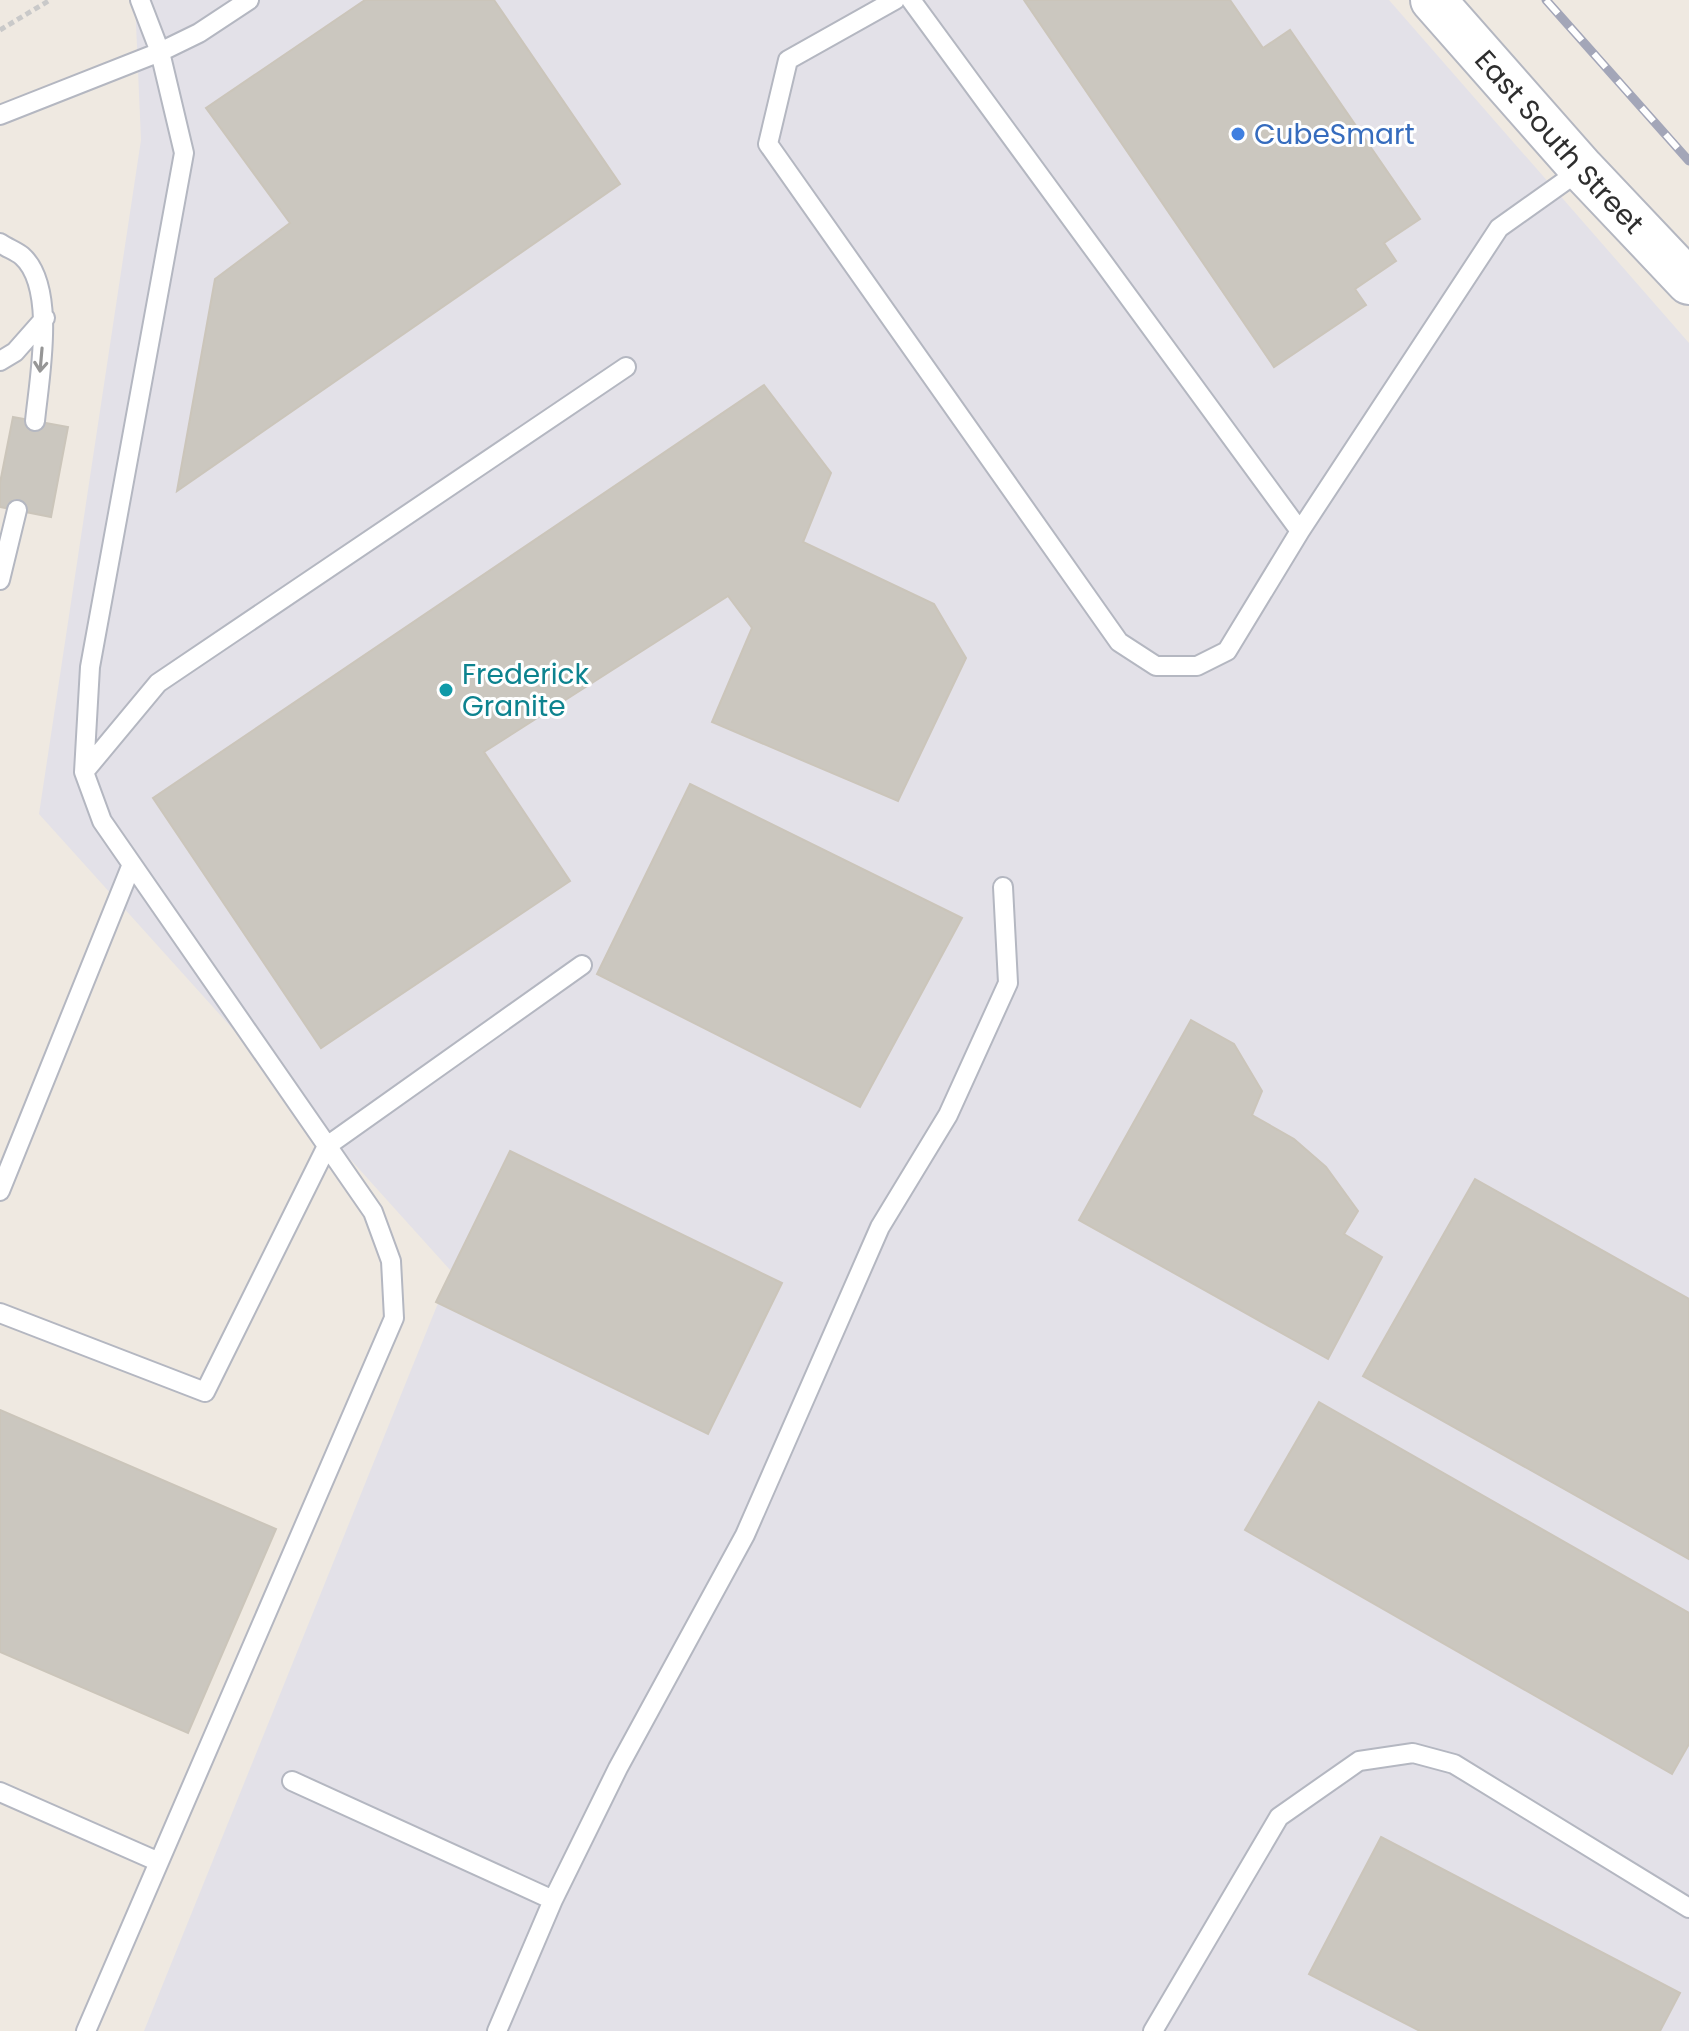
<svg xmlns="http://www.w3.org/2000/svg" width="1689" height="2031" font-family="Poppins,sans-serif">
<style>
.industrial{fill:#e3e1e8}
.building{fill:#cbc7bf;stroke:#cbc5ba;stroke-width:2}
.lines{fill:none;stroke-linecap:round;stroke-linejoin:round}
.service-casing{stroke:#b4b7c1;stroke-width:22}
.secondary-casing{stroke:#b4b7c1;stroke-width:48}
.path{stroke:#c9c9c9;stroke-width:5;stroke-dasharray:6 4;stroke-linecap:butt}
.service{stroke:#fff;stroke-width:18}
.secondary{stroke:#fff;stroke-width:44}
.rail-casing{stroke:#a3a6b8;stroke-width:9}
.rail{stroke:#fff;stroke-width:6;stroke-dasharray:18;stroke-linecap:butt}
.oneway{stroke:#969696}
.shop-dot{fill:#3f7fe0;stroke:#fff;stroke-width:3}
.culture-dot{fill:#0f9aa8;stroke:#fff;stroke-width:3}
.labels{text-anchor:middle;stroke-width:6;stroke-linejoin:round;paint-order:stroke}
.shop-label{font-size:28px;fill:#366cbe;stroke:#fff;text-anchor:start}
.street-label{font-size:28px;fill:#2e2e2e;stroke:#fff}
.culture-label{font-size:28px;fill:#0d838f;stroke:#fff;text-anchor:start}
</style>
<rect width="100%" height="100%" fill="#efe9e1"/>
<path class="industrial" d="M 135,0 L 1389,0 L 1689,343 L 1689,2031 L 144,2031 L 451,1271 L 39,814 L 141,140 Z"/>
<path class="building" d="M 365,0 L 494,0 L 620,184 L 177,491 L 215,279 L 290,223 L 206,108 Z
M 1024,0 L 1230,0 L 1263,48 L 1290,30 L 1420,219 L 1384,243 L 1396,261 L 1355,289 L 1366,305 L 1274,367 Z
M 764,385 L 831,473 L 803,542 L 934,604 L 966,658 L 898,801 L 712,722 L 752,628 L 728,596 L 484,752 L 570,881 L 321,1048 L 153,798 Z
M 13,417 L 68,427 L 51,517 L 0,507 L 0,483 Z
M 690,784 L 962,918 L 860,1107 L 597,974 Z
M 1191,1020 L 1234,1044 L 1262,1091 L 1252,1115 L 1294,1139 L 1326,1167 L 1358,1211 L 1344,1234 L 1382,1257 L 1328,1359 L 1079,1220 Z
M 510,1151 L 782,1283 L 708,1434 L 436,1302 Z
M 1475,1179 L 1689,1299 L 1689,1559 L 1363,1376 Z
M 1319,1402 L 1689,1613 L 1689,1744 L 1672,1774 L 1245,1530 Z
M 0,1410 L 276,1529 L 188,1733 L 0,1652 Z
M 1381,1837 L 1680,1993 L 1660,2031 L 1420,2031 L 1309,1974 Z"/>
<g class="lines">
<defs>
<path id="service" d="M 895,0 L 788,60 L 768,144 L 1119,642 L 1156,666 L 1197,666 L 1227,651 L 1300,531 L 1499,228 L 1582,169
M 911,0 L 1300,531
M 0,115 L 160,52 L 140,0
M 0,243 C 7,248 16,251 22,256 C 57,287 39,379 35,421
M 0,361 L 15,352 L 45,318
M 0,580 L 17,510
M 84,772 L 158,683 L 626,367
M 0,1191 L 132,864
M 0,1313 L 205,1392 L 327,1146 L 582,965
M 292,1781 L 553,1900
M 0,1792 L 159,1862
M 86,2031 L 394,1318 L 391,1261 L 373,1212 L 102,821 L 84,772 L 90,667 L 184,153 L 160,52 L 199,33 L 249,0
M 497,2031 L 553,1900 L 618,1768 L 745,1535 L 880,1227 L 948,1115 L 1008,983 L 1003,887
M 1153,2031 L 1279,1817 L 1359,1761 L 1413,1753 L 1454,1764 L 1689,1908"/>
<g id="secondary">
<path id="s1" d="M 1433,0 L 1582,169 L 1689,282"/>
</g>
</defs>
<use href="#service" class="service-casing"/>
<use href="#secondary" class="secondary-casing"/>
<path class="path" d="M 0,30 L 50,0"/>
<use href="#service" class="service"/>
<use href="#secondary" class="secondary"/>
<defs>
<path id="rail" d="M 1546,0 L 1689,161"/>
</defs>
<use href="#rail" class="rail-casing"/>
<use href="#rail" class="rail"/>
</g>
<defs><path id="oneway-shaft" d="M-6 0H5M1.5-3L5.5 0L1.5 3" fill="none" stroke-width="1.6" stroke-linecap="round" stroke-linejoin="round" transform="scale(2)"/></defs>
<use class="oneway" href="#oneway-shaft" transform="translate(41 360) rotate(95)"/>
<circle class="shop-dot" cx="1238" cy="134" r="8"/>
<circle class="culture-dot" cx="446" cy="690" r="8"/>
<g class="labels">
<g class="shop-label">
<text x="1254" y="144">CubeSmart</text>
</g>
<g class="street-label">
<text dy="10" stroke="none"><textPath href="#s1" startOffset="190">East South Street</textPath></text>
</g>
<g class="culture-label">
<text x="462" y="684">Frederick<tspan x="462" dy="32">Granite</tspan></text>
</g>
</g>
</svg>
